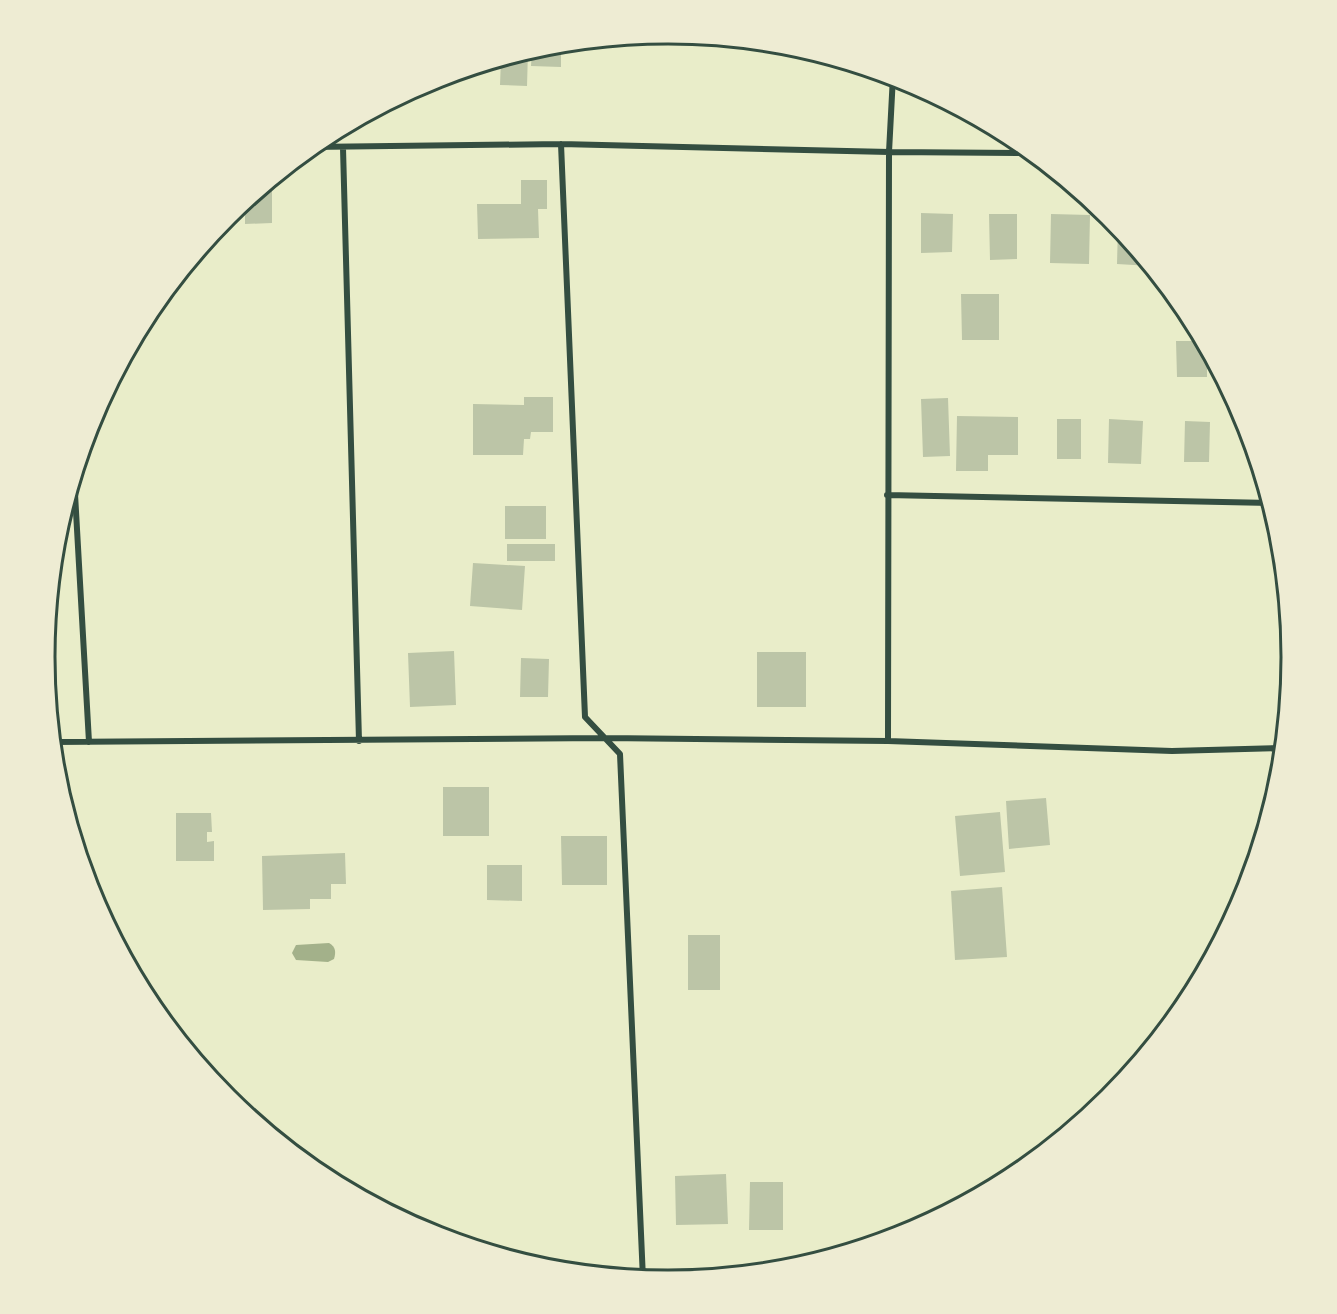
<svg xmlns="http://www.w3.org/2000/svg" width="1337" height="1314" font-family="Barlow,sans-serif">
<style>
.water{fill:#a3b18a}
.building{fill:#bcc5a7}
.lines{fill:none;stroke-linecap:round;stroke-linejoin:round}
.minor{stroke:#344e41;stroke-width:6}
.rim{fill:none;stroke:#344e41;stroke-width:3}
</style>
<rect width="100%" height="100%" fill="#e9edc9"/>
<path class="water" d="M 329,943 C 336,947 336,952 334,959 L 328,962 L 296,960 L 292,953 L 296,945 Z"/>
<path class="building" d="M 561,44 L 561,67 L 531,66 L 532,50 Z
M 528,51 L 527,86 L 500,85 L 501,59 Z
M 521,180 L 547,180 L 547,209 L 538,209 L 539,238 L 478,239 L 477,204 L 521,204 Z
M 263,187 L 272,187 L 272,223 L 245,224 L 245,201 Z
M 921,213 L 953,214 L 952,252 L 921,253 Z
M 989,214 L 1017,214 L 1017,259 L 990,260 Z
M 1051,214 L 1090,215 L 1089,264 L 1050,263 Z
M 1118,226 L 1129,239 L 1151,266 L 1117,264 Z
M 961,294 L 999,294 L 999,340 L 962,340 Z
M 1176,341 L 1204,341 L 1207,347 L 1207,377 L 1177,377 Z
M 524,397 L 553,397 L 553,432 L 531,432 L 530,439 L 524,439 L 523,455 L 473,455 L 473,404 L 524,405 Z
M 948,398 L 950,456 L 923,457 L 921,399 Z
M 957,416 L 1018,417 L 1018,455 L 988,455 L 988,471 L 956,471 Z
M 1057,419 L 1081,419 L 1081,459 L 1057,459 Z
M 1109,419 L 1143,421 L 1141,464 L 1108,463 Z
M 1185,421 L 1210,422 L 1209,462 L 1184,462 Z
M 505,506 L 546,506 L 546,539 L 505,539 Z
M 507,544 L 555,544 L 555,561 L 507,561 Z
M 473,563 L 525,566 L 522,610 L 470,606 Z
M 454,651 L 456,705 L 410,707 L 408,653 Z
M 757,652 L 806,652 L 806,707 L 757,707 Z
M 521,658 L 549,659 L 548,697 L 520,697 Z
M 443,787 L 489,787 L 489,836 L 443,836 Z
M 1046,798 L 1050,845 L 1009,849 L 1006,801 Z
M 1000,812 L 1005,872 L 960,876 L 955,816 Z
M 176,813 L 211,813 L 212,832 L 207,832 L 207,842 L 214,841 L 214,861 L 176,861 Z
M 561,836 L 607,836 L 607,885 L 562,885 Z
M 345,853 L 346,884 L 331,884 L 331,899 L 310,899 L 310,909 L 263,910 L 262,856 Z
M 487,865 L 522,865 L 522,901 L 487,900 Z
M 1002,887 L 1007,957 L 955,960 L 951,891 Z
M 688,935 L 720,935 L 720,990 L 688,990 Z
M 726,1174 L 728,1224 L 676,1225 L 675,1176 Z
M 750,1182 L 783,1182 L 783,1230 L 749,1230 Z"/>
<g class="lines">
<path class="minor" d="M 561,144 L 585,717 L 620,754 L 643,1279
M 311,147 L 561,144 L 889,152 L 1033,153
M 343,148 L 359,741
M 74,476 L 89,742
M 887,495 L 1271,503
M 888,741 L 889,152 L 893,76
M 53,742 L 605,738 L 888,741 L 1172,751 L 1284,748
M 643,1272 L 762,1272"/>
</g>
<path d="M0 0H1337V1314H0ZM55 657a613 613 0 1 1 1226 0a613 613 0 1 1-1226 0Z" fill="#eeecd3" fill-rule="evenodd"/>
<path class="rim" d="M55 657a613 613 0 1 1 1226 0a613 613 0 1 1-1226 0Z"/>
</svg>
